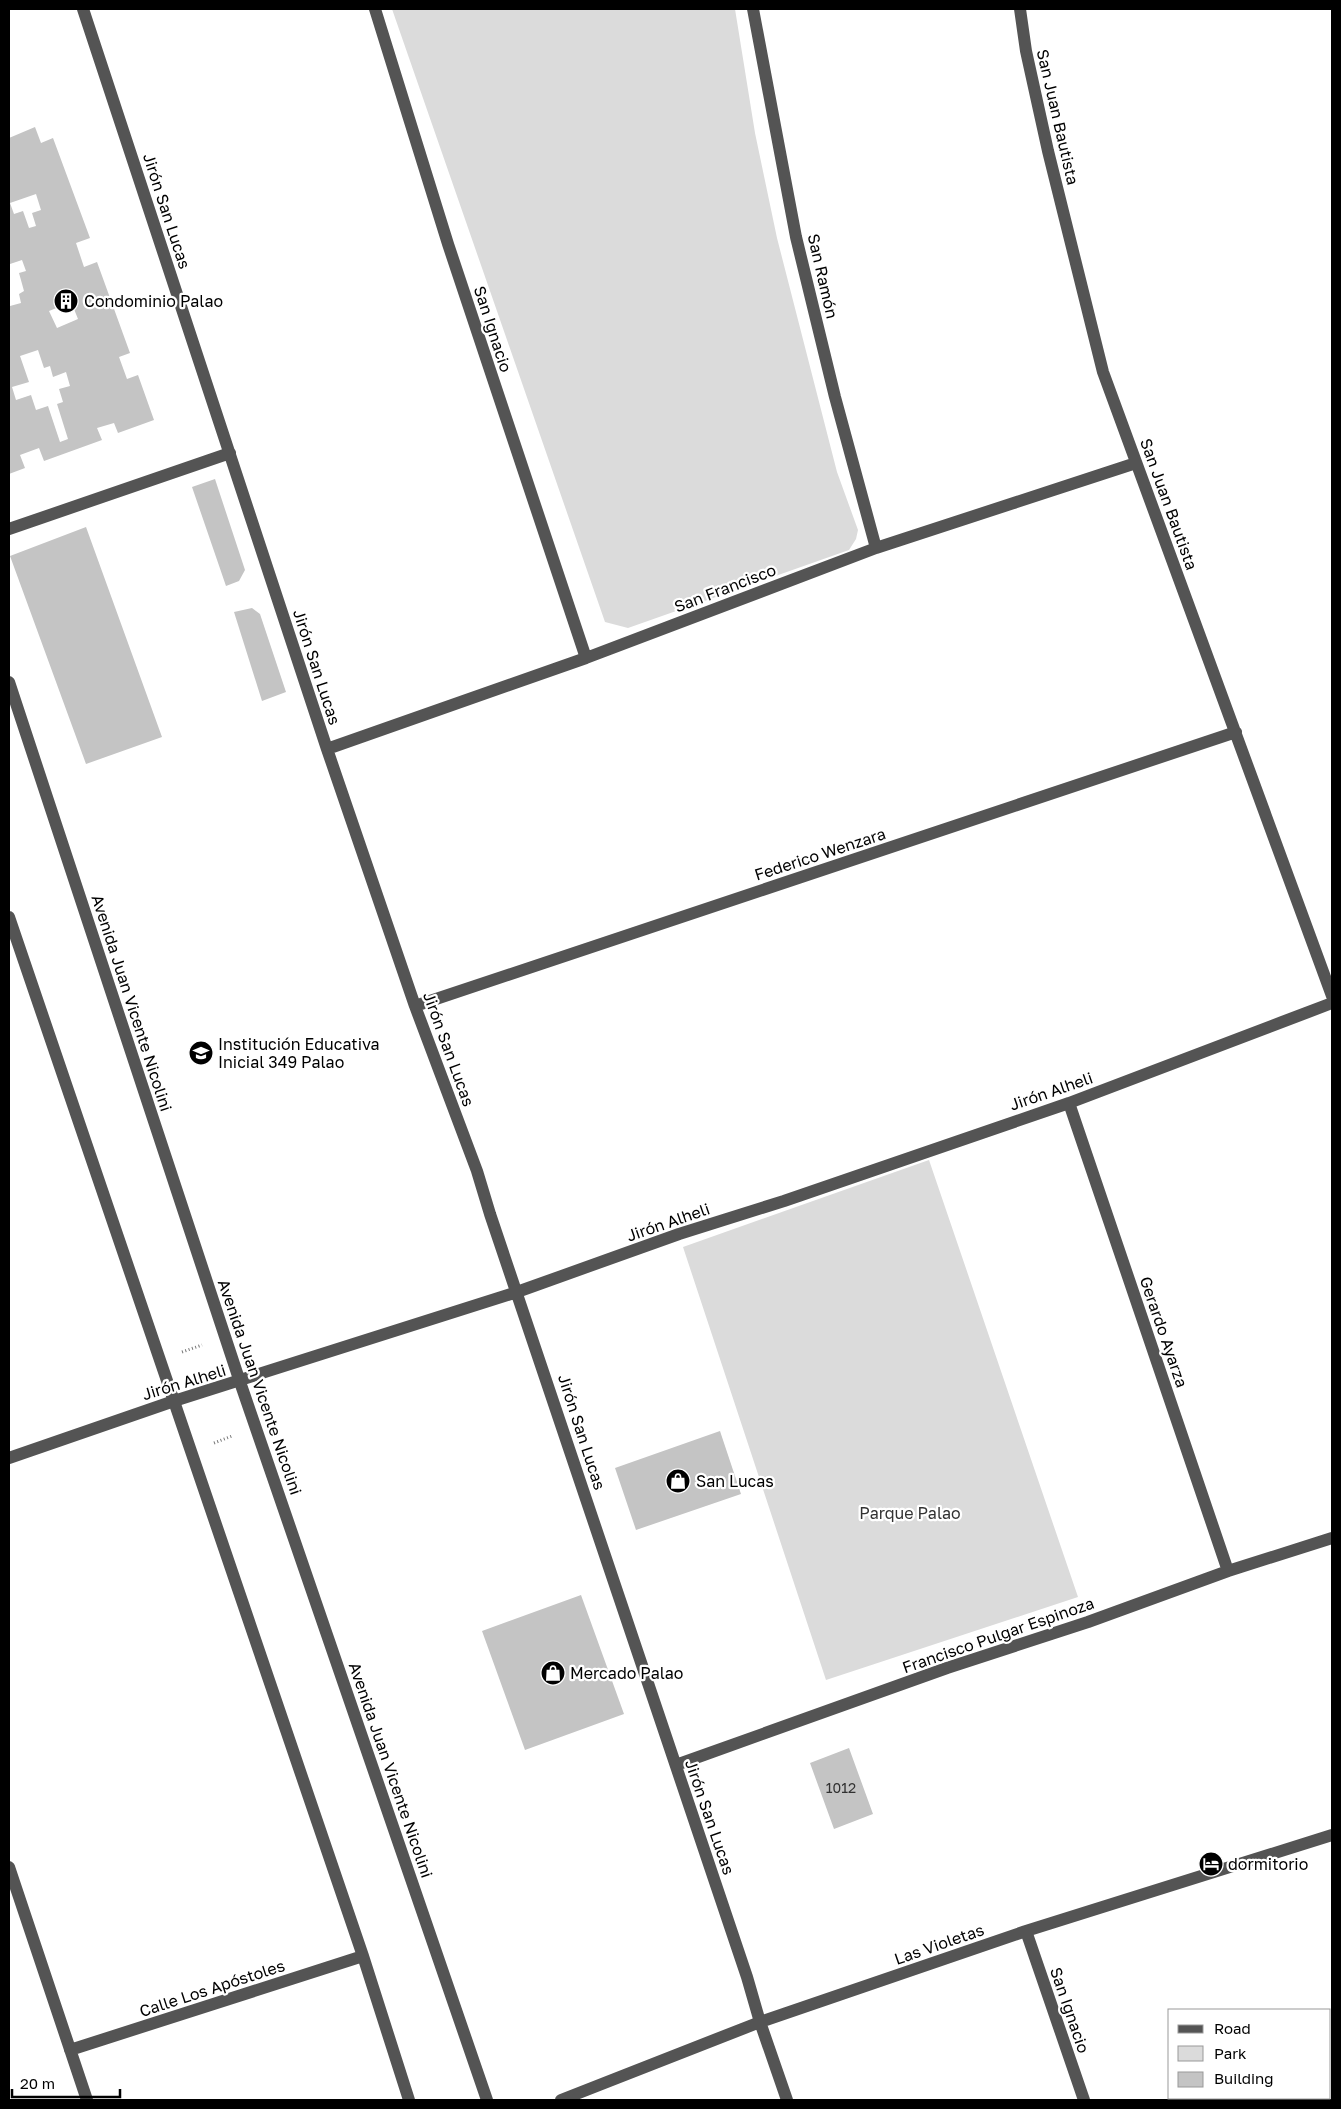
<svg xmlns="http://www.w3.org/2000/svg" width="1341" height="2109" font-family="'Golos Text',sans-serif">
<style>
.green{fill:#dbdbdb}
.building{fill:#c4c4c4;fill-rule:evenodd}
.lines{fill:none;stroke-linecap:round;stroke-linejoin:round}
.path{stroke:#767676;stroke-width:3;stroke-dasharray:1 2.5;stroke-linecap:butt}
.minor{stroke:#545454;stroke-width:12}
.labels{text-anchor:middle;stroke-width:4.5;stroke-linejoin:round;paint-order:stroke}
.number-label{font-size:14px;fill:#313131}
.street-label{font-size:16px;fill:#000;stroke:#fff}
.poi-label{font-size:16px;fill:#000;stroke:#fff;text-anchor:start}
.park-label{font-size:16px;fill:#323232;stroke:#fff}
</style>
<rect width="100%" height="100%" fill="#fff"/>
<path class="green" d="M 392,9 L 735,9 L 755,133 L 777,238 L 837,472 L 858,530 L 856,539 L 849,550 L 628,628 L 605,622 Z
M 929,1160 L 1078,1597 L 826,1680 L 683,1247 Z"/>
<path class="building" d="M 35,127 L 41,143 L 53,138 L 90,238 L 76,243 L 84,267 L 97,262 L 130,353 L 119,357 L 127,379 L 138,375 L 154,420 L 118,433 L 114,423 L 97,428 L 102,440 L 44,461 L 39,448 L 20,455 L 25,468 L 9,474 L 9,302 L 10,306 L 21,303 L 19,294 L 24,291 L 19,273 L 26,271 L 22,260 L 10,264 L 9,259 L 9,138 ZM 36,194 L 41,210 L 32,213 L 36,226 L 29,228 L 23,211 L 14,214 L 10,203 ZM 64,305 L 67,312 L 74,309 L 78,319 L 57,328 L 49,311 ZM 38,350 L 44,368 L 50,366 L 53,377 L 66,372 L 70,386 L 59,389 L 63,402 L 57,404 L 68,439 L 60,442 L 48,406 L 36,410 L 31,395 L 16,400 L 12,387 L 29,382 L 20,356 Z
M 215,479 L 245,570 L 239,581 L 226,586 L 192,487 Z
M 86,527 L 162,737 L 86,764 L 10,556 Z
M 252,608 L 260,614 L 286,692 L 262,701 L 234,612 Z
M 720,1431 L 741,1494 L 636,1530 L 615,1468 Z
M 581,1595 L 624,1714 L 525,1750 L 482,1631 Z
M 849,1748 L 873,1814 L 834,1829 L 810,1763 Z"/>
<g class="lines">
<path class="path" d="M 182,1352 L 202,1345
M 214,1443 L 232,1436"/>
<path class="minor" d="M 83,9 L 327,749 L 415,1006 L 477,1171 L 490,1214 L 747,1977 L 760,2022 L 787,2100
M 375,9 L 448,244 L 586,658
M 753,9 L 796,237 L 835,397 L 876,548
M 1020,9 L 1026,51 L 1048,151 L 1103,372 L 1332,996
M 9,529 L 230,453
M 9,682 L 240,1382 L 487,2100
M 327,749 L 586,658 L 876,548 L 1136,463
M 9,917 L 363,1956 L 409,2100
M 415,1006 L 1236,732
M 1069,1103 L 1228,1571
M 9,1458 L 174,1401 L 517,1292 L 679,1234 L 784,1201 L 1069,1103 L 1332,1003
M 676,1765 L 947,1668 L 1088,1622 L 1228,1571 L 1332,1538
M 9,1867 L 87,2100
M 1026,1931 L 1084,2100
M 70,2050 L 363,1956
M 561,2100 L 760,2022 L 1026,1931 L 1332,1835"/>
</g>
<defs>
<symbol id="building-disc" viewBox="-11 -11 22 22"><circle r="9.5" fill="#000" stroke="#fff"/><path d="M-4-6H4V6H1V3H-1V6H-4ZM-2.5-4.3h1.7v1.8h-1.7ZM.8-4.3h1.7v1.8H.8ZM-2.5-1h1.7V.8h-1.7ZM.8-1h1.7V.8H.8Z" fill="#fff"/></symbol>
<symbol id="school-disc" viewBox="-11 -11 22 22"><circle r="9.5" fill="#000" stroke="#fff"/><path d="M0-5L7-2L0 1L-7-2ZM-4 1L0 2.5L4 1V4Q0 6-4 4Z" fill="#fff"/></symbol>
<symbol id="shop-disc" viewBox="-11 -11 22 22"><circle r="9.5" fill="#000" stroke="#fff"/><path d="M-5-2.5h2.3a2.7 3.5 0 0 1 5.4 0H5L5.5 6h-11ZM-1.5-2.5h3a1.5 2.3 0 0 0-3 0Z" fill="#fff"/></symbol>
<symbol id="hotel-disc" viewBox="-11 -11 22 22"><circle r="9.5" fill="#000" stroke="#fff"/><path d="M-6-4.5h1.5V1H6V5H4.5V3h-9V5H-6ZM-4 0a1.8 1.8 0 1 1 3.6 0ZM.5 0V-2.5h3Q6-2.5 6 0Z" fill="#fff"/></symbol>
</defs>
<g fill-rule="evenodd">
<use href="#building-disc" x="52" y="287" width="28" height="28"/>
<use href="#school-disc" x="187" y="1039" width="28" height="28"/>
<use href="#shop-disc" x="664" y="1467" width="28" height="28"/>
<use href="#shop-disc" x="539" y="1659" width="28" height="28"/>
<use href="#hotel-disc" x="1197" y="1850" width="28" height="28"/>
</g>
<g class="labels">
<g class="number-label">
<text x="841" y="1793">1012</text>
</g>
<g class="street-label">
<text transform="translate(1058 117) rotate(77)" y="6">San Juan Bautista</text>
<text transform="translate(167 211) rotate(72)" y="6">Jirón San Lucas</text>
<text transform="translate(823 276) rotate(77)" y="6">San Ramón</text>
<text transform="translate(493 329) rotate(72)" y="6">San Ignacio</text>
<text transform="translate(1169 504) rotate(70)" y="6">San Juan Bautista</text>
<text transform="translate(725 588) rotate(-21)" y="6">San Francisco</text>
<text transform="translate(317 667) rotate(72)" y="6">Jirón San Lucas</text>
<text transform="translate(820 854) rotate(-18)" y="6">Federico Wenzara</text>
<text transform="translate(132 1003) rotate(72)" y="6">Avenida Juan Vicente Nicolini</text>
<text transform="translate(449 1049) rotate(70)" y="6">Jirón San Lucas</text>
<text transform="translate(1051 1091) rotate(-19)" y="6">Jirón Alheli</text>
<text transform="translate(668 1222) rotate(-19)" y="6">Jirón Alheli</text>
<text transform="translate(1164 1332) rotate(71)" y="6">Gerardo Ayarza</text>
<text transform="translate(184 1382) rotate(-17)" y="6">Jirón Alheli</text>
<text transform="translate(260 1387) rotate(71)" y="6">Avenida Juan Vicente Nicolini</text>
<text transform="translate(582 1432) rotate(72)" y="6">Jirón San Lucas</text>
<text transform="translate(998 1635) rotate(-19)" y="6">Francisco Pulgar Espinoza</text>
<text transform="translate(391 1770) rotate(71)" y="6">Avenida Juan Vicente Nicolini</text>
<text transform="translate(710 1817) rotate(71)" y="6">Jirón San Lucas</text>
<text transform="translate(939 1944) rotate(-19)" y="6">Las Violetas</text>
<text transform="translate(212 1988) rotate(-18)" y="6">Calle Los Apóstoles</text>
<text transform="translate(1070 2010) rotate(71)" y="6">San Ignacio</text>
</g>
<g class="poi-label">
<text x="84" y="307">Condominio Palao</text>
<text x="218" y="1050">Institución Educativa<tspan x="218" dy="18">Inicial 349 Palao</tspan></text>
<text x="696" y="1487">San Lucas</text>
<text x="570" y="1679">Mercado Palao</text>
<text x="1228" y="1870">dormitorio</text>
</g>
<g class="park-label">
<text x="910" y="1519">Parque Palao</text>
</g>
</g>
<rect width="1341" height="2109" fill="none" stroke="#000000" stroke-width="20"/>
<rect x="1168" y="2009" width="162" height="90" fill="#ffffff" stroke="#999999"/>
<rect x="1178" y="2025" width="25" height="8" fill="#545454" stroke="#999999"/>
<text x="1214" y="2034" font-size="15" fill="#000000">Road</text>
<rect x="1178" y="2046" width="25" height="15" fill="#dbdbdb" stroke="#999999"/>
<text x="1214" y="2059" font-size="15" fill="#000000">Park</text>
<rect x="1178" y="2072" width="25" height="15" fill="#c4c4c4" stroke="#999999"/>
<text x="1214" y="2084" font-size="15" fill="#000000">Building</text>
<path d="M12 2089v8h108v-8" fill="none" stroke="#000000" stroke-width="2.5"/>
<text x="20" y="2089" font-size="15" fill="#000000" stroke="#ffffff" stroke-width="4" paint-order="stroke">20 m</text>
</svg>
